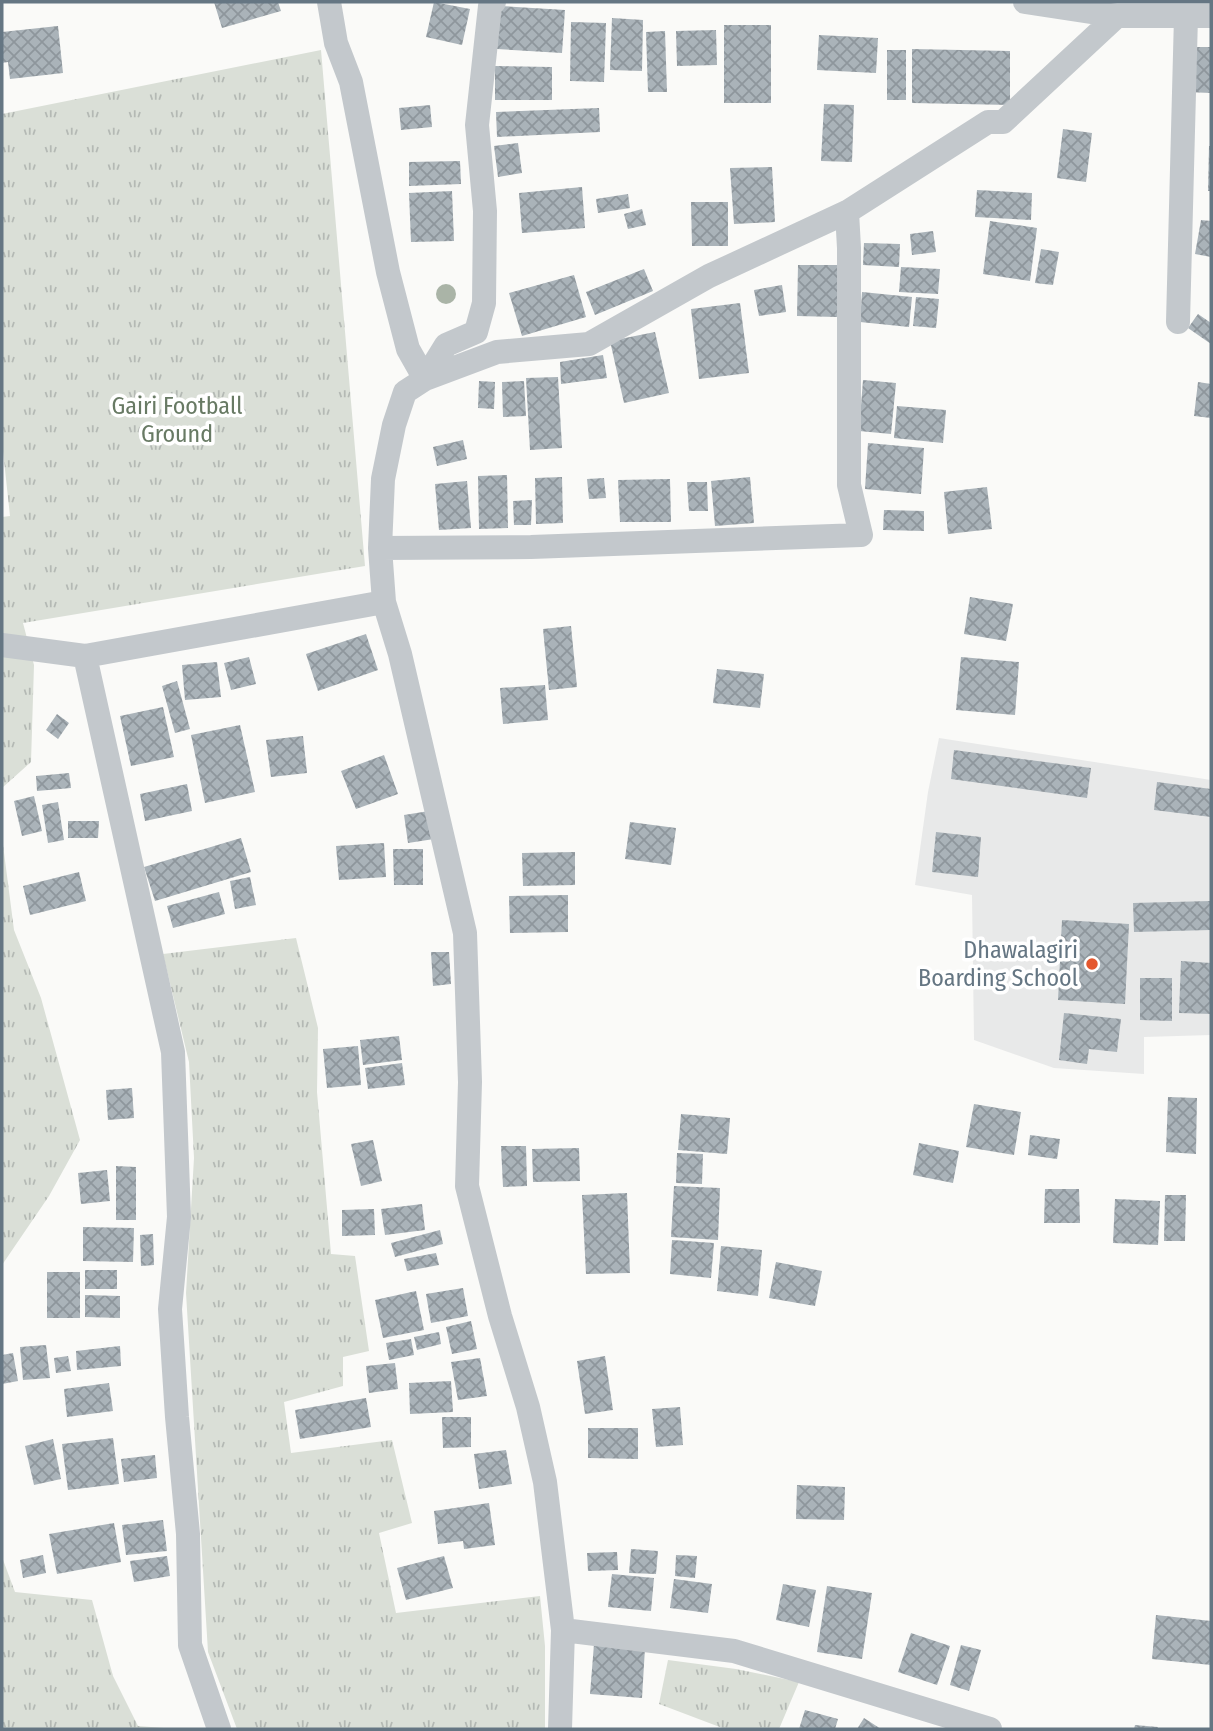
<svg xmlns="http://www.w3.org/2000/svg" width="1213" height="1731" font-family="'Fira Sans Condensed',sans-serif">
<style>
.built{fill:#e8e9e9}
.grass{fill:url(#grass-tufts)}
.building{fill:url(#building-cross-hatch)}
.lines{fill:none;stroke-linecap:round;stroke-linejoin:round}
.minor{stroke:#c3c8cc;stroke-width:24}
.tree{fill:#aab4a7}
.poi-dot{fill:#e4572e;stroke:#fff;stroke-width:2.5}
.labels{text-anchor:middle;stroke-width:7;stroke-linejoin:round;paint-order:stroke}
.park-label{font-size:24px;fill:#687a64;stroke:#fff}
.poi-label{font-size:24px;fill:#657683;stroke:#fff;text-anchor:end}
</style>
<defs>
<pattern id="grass-tufts" width="24" height="20" patternUnits="userSpaceOnUse" patternTransform="scale(1.75)"><rect width="24" height="20" fill="#dadfd7"/><path d="M3 7l-1-3M5 7V3M7 7l1-3M15 17l-1-3M17 17v-4M19 17l1-3" fill="none" stroke="#b4b9b4"/></pattern>
<pattern id="building-cross-hatch" width="8" height="8" patternUnits="userSpaceOnUse" patternTransform="scale(1.75)"><rect width="8" height="8" fill="#aab3b9"/><path d="M0 0l8 8M0 8l8-8" fill="none" stroke="#8e969c"/></pattern>
</defs>
<rect width="100%" height="100%" fill="#fafaf8"/>
<path class="built" d="M 939,738 L 1211,780 L 1211,1035 L 1144,1037 L 1144,1074 L 1054,1068 L 974,1040 L 972,895 L 915,885 L 928,792 Z"/>
<path class="grass" d="M 321,50 L 365,566 L 23,623 L 34,665 L 31,762 L 2,788 L 2,517 L 10,516 L 2,442 L 2,114 Z
M 2,837 L 14,930 L 41,998 L 80,1140 L 49,1196 L 2,1265 Z
M 296,938 L 318,1028 L 317,1092 L 331,1254 L 355,1256 L 369,1351 L 343,1357 L 343,1386 L 284,1402 L 291,1453 L 392,1440 L 412,1523 L 379,1533 L 396,1613 L 540,1596 L 545,1646 L 545,1729 L 237,1729 L 208,1652 L 186,1293 L 194,1158 L 189,1062 L 163,954 Z
M 2,1557 L 15,1592 L 92,1600 L 113,1676 L 138,1726 L 177,1729 L 2,1729 Z
M 668,1660 L 736,1669 L 799,1682 L 779,1729 L 725,1729 L 659,1704 Z"/>
<path class="building" d="M 214,2 L 278,2 L 281,11 L 222,28 Z
M 434,2 L 470,9 L 462,45 L 426,37 Z
M 500,6 L 565,10 L 562,53 L 497,49 Z
M 612,18 L 643,20 L 642,71 L 610,70 Z
M 571,22 L 606,23 L 604,82 L 570,81 Z
M 724,25 L 771,25 L 771,103 L 724,103 Z
M 58,26 L 63,73 L 10,79 L 8,62 L 2,63 L 2,32 Z
M 716,30 L 717,65 L 677,66 L 676,31 Z
M 665,31 L 667,92 L 648,92 L 646,32 Z
M 819,35 L 878,38 L 876,73 L 817,70 Z
M 1187,47 L 1211,47 L 1211,93 L 1186,92 Z
M 912,49 L 1010,51 L 1010,105 L 912,103 Z
M 887,50 L 906,50 L 906,100 L 887,100 Z
M 495,66 L 552,67 L 552,100 L 495,100 Z
M 824,104 L 854,105 L 852,162 L 821,161 Z
M 430,105 L 432,127 L 401,130 L 399,108 Z
M 599,108 L 600,132 L 497,137 L 496,112 Z
M 1063,129 L 1092,133 L 1086,182 L 1057,178 Z
M 518,143 L 522,173 L 498,177 L 494,146 Z
M 1209,146 L 1211,146 L 1211,191 L 1208,191 Z
M 460,161 L 461,184 L 409,186 L 409,162 Z
M 772,167 L 775,222 L 734,224 L 730,168 Z
M 582,187 L 585,228 L 522,233 L 519,193 Z
M 977,190 L 1032,193 L 1031,220 L 975,217 Z
M 452,191 L 454,241 L 411,242 L 409,193 Z
M 628,194 L 630,208 L 598,213 L 596,199 Z
M 691,202 L 728,202 L 728,246 L 692,246 Z
M 642,209 L 646,225 L 628,229 L 624,214 Z
M 1201,220 L 1211,221 L 1211,257 L 1195,254 Z
M 990,221 L 1037,228 L 1030,281 L 983,274 Z
M 933,231 L 936,252 L 912,255 L 910,234 Z
M 864,243 L 900,244 L 899,267 L 863,265 Z
M 1041,249 L 1059,252 L 1053,285 L 1035,283 Z
M 798,265 L 837,265 L 837,317 L 797,316 Z
M 901,267 L 940,269 L 938,294 L 899,292 Z
M 644,269 L 653,291 L 595,315 L 586,292 Z
M 574,275 L 586,317 L 522,336 L 509,293 Z
M 782,285 L 786,312 L 759,316 L 754,290 Z
M 862,292 L 912,297 L 909,327 L 860,322 Z
M 916,297 L 939,299 L 936,328 L 913,326 Z
M 740,303 L 749,373 L 699,379 L 691,309 Z
M 1198,314 L 1211,323 L 1211,344 L 1188,328 Z
M 655,332 L 669,393 L 624,403 L 610,341 Z
M 603,355 L 607,378 L 561,384 L 560,362 Z
M 558,377 L 562,448 L 530,450 L 526,378 Z
M 863,380 L 896,383 L 891,434 L 859,431 Z
M 479,381 L 495,382 L 494,409 L 478,408 Z
M 524,381 L 526,416 L 503,417 L 502,382 Z
M 1198,382 L 1211,384 L 1211,418 L 1194,416 Z
M 897,406 L 946,410 L 943,443 L 894,438 Z
M 463,440 L 467,459 L 437,466 L 433,447 Z
M 868,443 L 924,448 L 921,494 L 865,489 Z
M 507,475 L 508,528 L 479,529 L 478,476 Z
M 562,477 L 563,523 L 536,524 L 535,478 Z
M 750,477 L 754,523 L 715,526 L 711,481 Z
M 604,478 L 606,498 L 589,499 L 587,479 Z
M 670,479 L 671,522 L 620,522 L 618,480 Z
M 467,481 L 471,528 L 439,530 L 435,484 Z
M 687,482 L 707,482 L 708,511 L 689,511 Z
M 987,487 L 992,529 L 948,534 L 944,492 Z
M 532,500 L 531,525 L 514,525 L 513,501 Z
M 884,510 L 924,511 L 924,531 L 883,530 Z
M 970,597 L 1013,604 L 1006,641 L 964,634 Z
M 571,626 L 577,687 L 549,690 L 543,629 Z
M 366,634 L 378,670 L 318,691 L 306,654 Z
M 249,657 L 256,684 L 231,690 L 224,663 Z
M 961,657 L 1019,662 L 1015,715 L 956,710 Z
M 217,662 L 221,697 L 185,700 L 182,665 Z
M 717,669 L 764,674 L 760,708 L 713,703 Z
M 177,681 L 190,729 L 175,733 L 162,686 Z
M 545,685 L 548,720 L 503,724 L 500,688 Z
M 163,707 L 174,757 L 131,766 L 120,716 Z
M 57,714 L 69,723 L 58,739 L 46,730 Z
M 240,725 L 255,792 L 205,803 L 191,735 Z
M 303,736 L 307,773 L 271,777 L 266,740 Z
M 954,750 L 1091,768 L 1087,798 L 951,779 Z
M 384,755 L 398,794 L 356,809 L 341,771 Z
M 69,773 L 71,788 L 37,791 L 36,776 Z
M 1157,782 L 1211,789 L 1211,817 L 1154,810 Z
M 187,784 L 192,811 L 145,821 L 140,794 Z
M 34,796 L 42,831 L 22,836 L 14,801 Z
M 58,802 L 64,840 L 48,843 L 42,805 Z
M 429,811 L 434,839 L 408,843 L 404,815 Z
M 68,821 L 99,821 L 98,838 L 68,838 Z
M 630,822 L 676,828 L 671,865 L 625,859 Z
M 936,832 L 981,837 L 978,877 L 932,872 Z
M 241,838 L 251,872 L 155,901 L 144,867 Z
M 384,843 L 386,877 L 339,880 L 336,846 Z
M 393,849 L 423,849 L 423,885 L 394,885 Z
M 575,852 L 575,885 L 523,886 L 522,853 Z
M 79,872 L 86,901 L 30,915 L 23,886 Z
M 250,877 L 256,905 L 235,909 L 230,881 Z
M 219,892 L 225,914 L 173,928 L 167,906 Z
M 568,895 L 568,932 L 510,933 L 509,896 Z
M 1211,901 L 1211,930 L 1134,932 L 1133,903 Z
M 1062,920 L 1129,924 L 1125,1004 L 1058,1000 Z
M 431,952 L 449,952 L 451,984 L 433,986 Z
M 1181,961 L 1211,963 L 1211,1014 L 1179,1013 Z
M 1140,978 L 1172,978 L 1172,1021 L 1140,1020 Z
M 1064,1013 L 1121,1019 L 1117,1052 L 1089,1049 L 1087,1064 L 1059,1060 Z
M 399,1036 L 402,1060 L 363,1065 L 360,1040 Z
M 358,1046 L 361,1085 L 327,1088 L 323,1049 Z
M 402,1063 L 405,1085 L 368,1089 L 365,1068 Z
M 132,1088 L 134,1118 L 108,1120 L 106,1090 Z
M 1168,1097 L 1197,1098 L 1196,1154 L 1166,1152 Z
M 974,1104 L 1021,1112 L 1014,1155 L 966,1147 Z
M 681,1114 L 730,1118 L 727,1154 L 678,1150 Z
M 1030,1135 L 1060,1139 L 1057,1159 L 1028,1155 Z
M 373,1140 L 382,1181 L 361,1186 L 351,1144 Z
M 919,1143 L 959,1151 L 953,1183 L 913,1175 Z
M 501,1146 L 526,1146 L 527,1186 L 503,1187 Z
M 579,1148 L 580,1181 L 533,1182 L 532,1149 Z
M 677,1153 L 703,1154 L 702,1184 L 676,1183 Z
M 116,1166 L 136,1167 L 136,1220 L 116,1220 Z
M 107,1170 L 110,1201 L 81,1204 L 78,1173 Z
M 674,1186 L 720,1188 L 718,1240 L 671,1237 Z
M 1045,1189 L 1079,1189 L 1080,1223 L 1044,1223 Z
M 627,1193 L 630,1273 L 586,1274 L 582,1195 Z
M 1165,1195 L 1186,1195 L 1185,1241 L 1164,1241 Z
M 1115,1199 L 1160,1201 L 1158,1245 L 1113,1243 Z
M 422,1204 L 425,1230 L 385,1235 L 381,1209 Z
M 374,1209 L 375,1235 L 342,1236 L 342,1210 Z
M 83,1227 L 134,1228 L 133,1262 L 83,1261 Z
M 440,1230 L 443,1244 L 395,1257 L 391,1243 Z
M 153,1234 L 154,1265 L 141,1266 L 140,1235 Z
M 672,1240 L 714,1243 L 711,1278 L 670,1274 Z
M 721,1246 L 762,1250 L 758,1296 L 717,1291 Z
M 436,1253 L 439,1265 L 407,1271 L 404,1259 Z
M 776,1262 L 822,1271 L 815,1306 L 769,1298 Z
M 85,1270 L 117,1270 L 117,1289 L 85,1289 Z
M 47,1272 L 80,1272 L 80,1318 L 47,1318 Z
M 463,1288 L 468,1316 L 431,1323 L 426,1294 Z
M 416,1291 L 424,1330 L 383,1338 L 375,1300 Z
M 85,1295 L 120,1296 L 120,1318 L 85,1317 Z
M 471,1321 L 477,1349 L 452,1354 L 446,1327 Z
M 439,1332 L 441,1344 L 417,1350 L 414,1337 Z
M 411,1339 L 414,1355 L 389,1360 L 386,1343 Z
M 46,1345 L 50,1378 L 23,1380 L 20,1347 Z
M 120,1346 L 121,1366 L 77,1370 L 76,1351 Z
M 13,1353 L 18,1381 L 2,1384 L 2,1355 Z
M 68,1356 L 71,1371 L 56,1373 L 54,1358 Z
M 605,1356 L 613,1410 L 585,1414 L 577,1361 Z
M 480,1358 L 487,1396 L 458,1400 L 451,1362 Z
M 395,1363 L 398,1389 L 369,1393 L 366,1366 Z
M 451,1381 L 453,1412 L 410,1414 L 409,1383 Z
M 109,1383 L 113,1411 L 67,1417 L 64,1389 Z
M 366,1398 L 371,1427 L 300,1439 L 295,1410 Z
M 680,1407 L 683,1445 L 656,1447 L 652,1409 Z
M 442,1417 L 471,1417 L 471,1447 L 443,1448 Z
M 588,1428 L 638,1428 L 638,1459 L 588,1458 Z
M 113,1438 L 119,1484 L 68,1490 L 62,1444 Z
M 53,1439 L 61,1479 L 34,1485 L 25,1446 Z
M 506,1450 L 512,1484 L 479,1489 L 474,1454 Z
M 155,1455 L 157,1478 L 124,1482 L 121,1459 Z
M 797,1485 L 845,1487 L 844,1520 L 796,1519 Z
M 489,1503 L 495,1545 L 464,1549 L 463,1541 L 438,1544 L 434,1511 Z
M 163,1520 L 167,1551 L 126,1555 L 122,1525 Z
M 114,1523 L 121,1562 L 57,1574 L 49,1534 Z
M 631,1549 L 658,1551 L 656,1574 L 629,1573 Z
M 617,1552 L 618,1570 L 588,1571 L 587,1553 Z
M 43,1555 L 46,1573 L 23,1578 L 20,1560 Z
M 676,1555 L 697,1556 L 695,1578 L 675,1576 Z
M 167,1556 L 170,1576 L 134,1582 L 130,1561 Z
M 444,1556 L 453,1588 L 406,1600 L 397,1568 Z
M 612,1574 L 654,1578 L 651,1611 L 608,1607 Z
M 674,1579 L 712,1584 L 708,1613 L 670,1608 Z
M 783,1584 L 816,1590 L 809,1627 L 776,1620 Z
M 827,1586 L 872,1593 L 862,1659 L 817,1652 Z
M 1156,1615 L 1211,1621 L 1211,1665 L 1152,1659 Z
M 911,1633 L 950,1646 L 937,1685 L 898,1672 Z
M 594,1644 L 645,1648 L 642,1698 L 590,1694 Z
M 961,1645 L 981,1650 L 969,1691 L 950,1685 Z
M 805,1710 L 838,1719 L 835,1729 L 799,1729 Z
M 864,1718 L 881,1729 L 857,1729 Z
M 1135,1725 L 1158,1727 L 1157,1729 L 1134,1729 Z"/>
<g class="lines">
<path class="minor" d="M 329,2 L 336,43 L 351,82 L 388,272 L 408,349 L 425,379 L 497,352 L 589,344 L 709,276 L 847,212 L 988,122 L 1003,122 L 1117,16
M 494,2 L 490,6 L 477,125 L 485,211 L 484,303 L 476,332 L 446,345 L 425,379 L 405,392 L 394,425 L 383,479 L 380,548 L 384,602 L 400,654 L 465,933 L 470,1082 L 467,1186 L 500,1316 L 528,1407 L 545,1482 L 563,1630 L 560,1729
M 1025,2 L 1117,16 L 1211,16
M 1178,322 L 1186,16
M 380,548 L 531,547 L 861,535 L 849,485 L 849,248 L 847,212
M 2,645 L 85,656 L 384,602
M 85,656 L 173,1052 L 179,1217 L 170,1309 L 177,1417 L 188,1534 L 190,1645 L 219,1729
M 563,1630 L 734,1651 L 990,1729"/>
</g>
<circle class="tree" cx="446" cy="294" r="10"/>
<circle class="poi-dot" cx="1092" cy="964" r="7"/>
<g class="labels">
<g class="park-label">
<text x="177" y="414">Gairi Football<tspan x="177" dy="28">Ground</tspan></text>
</g>
<g class="poi-label">
<text x="1078" y="958">Dhawalagiri<tspan x="1078" dy="28">Boarding School</tspan></text>
</g>
</g>
<rect width="1213" height="1731" fill="none" stroke="#657683" stroke-width="7"/>
</svg>
